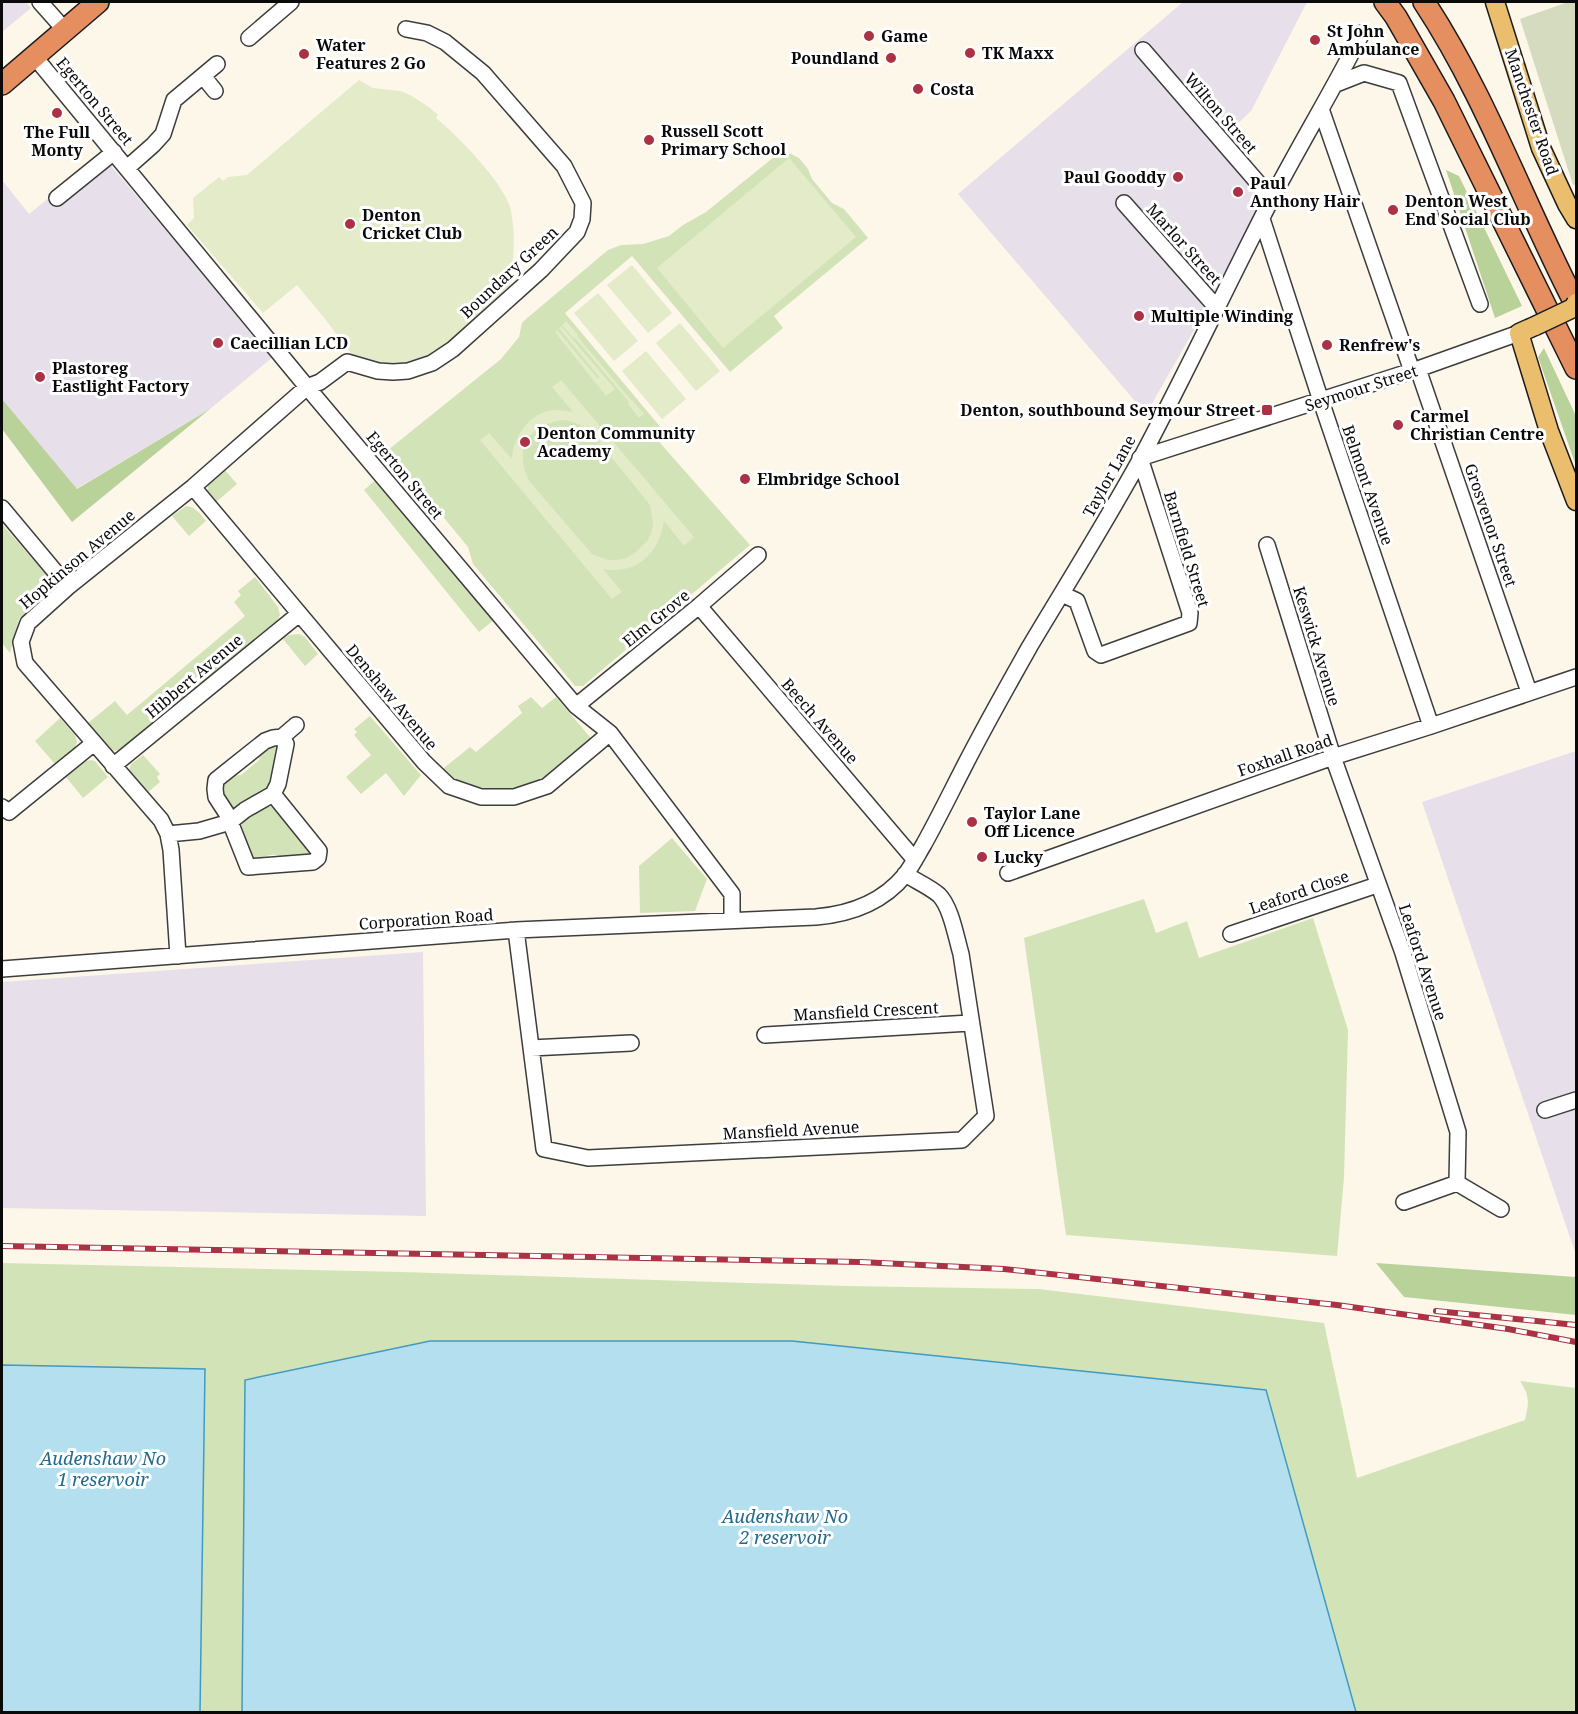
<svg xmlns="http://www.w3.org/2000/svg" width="1578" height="1714" font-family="'Noto Serif',serif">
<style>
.industrial{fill:#e7dfe9}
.green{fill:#d3e3b8}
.forest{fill:#b9d299}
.cemetery{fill:#d5dbbe}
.pitch{fill:#e3ebc9;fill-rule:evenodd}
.water{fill:#b4dfef;stroke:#429abe;stroke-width:1.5}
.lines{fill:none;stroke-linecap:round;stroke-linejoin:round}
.minor-casing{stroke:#3d3d3d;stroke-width:18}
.major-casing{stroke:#1b1b1b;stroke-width:21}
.highway-casing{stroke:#1b1b1b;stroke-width:24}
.minor{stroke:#fff;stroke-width:15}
.major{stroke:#eabe6d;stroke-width:18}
.highway{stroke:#e58f60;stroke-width:21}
.rail-casing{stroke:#ab3244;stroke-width:6}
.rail{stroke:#fff;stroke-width:4;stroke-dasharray:11;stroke-linecap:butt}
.major-bridge-casing{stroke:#1b1b1b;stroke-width:21;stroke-linecap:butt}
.major-bridge{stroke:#eabe6d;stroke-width:18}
.poi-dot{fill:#ab3244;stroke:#fff;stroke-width:2}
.labels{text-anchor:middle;stroke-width:6;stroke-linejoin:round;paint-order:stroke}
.poi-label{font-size:16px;font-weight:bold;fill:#0a0a0a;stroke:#fff;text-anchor:start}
.street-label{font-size:16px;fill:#0a0a0a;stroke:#fff}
.water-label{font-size:18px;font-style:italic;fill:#226a8e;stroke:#fff}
</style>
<rect width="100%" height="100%" fill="#fdf7ea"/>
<path class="industrial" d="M 2,2 L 26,2 L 31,8 L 2,32 Z
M 1183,2 L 1307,2 L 1251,111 L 1223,138 L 1226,158 L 1266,204 L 1146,414 L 958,194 Z
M 102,155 L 273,357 L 210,409 L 76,489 L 2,399 L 2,180 L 29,214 Z
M 1576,751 L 1576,1255 L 1422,802 Z
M 423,952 L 426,1216 L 2,1208 L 2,982 Z"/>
<path class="green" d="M 784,153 L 791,154 L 799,158 L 808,169 L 812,179 L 832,203 L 844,209 L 868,238 L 774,316 L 783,328 L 730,372 L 632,256 L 565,313 L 662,429 L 654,436 L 750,545 L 583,686 L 575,686 L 473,564 L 468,547 L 388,450 L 501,359 L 519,337 L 522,323 L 526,319 L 608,250 L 621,245 L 643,244 L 669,236 L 683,225 L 706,212 L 774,157 Z
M 225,470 L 237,484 L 215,503 L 207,495 L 208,484 Z
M 378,478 L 494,620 L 479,632 L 364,490 Z
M 186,506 C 196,507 200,514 206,521 L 189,536 L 172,516 Z
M 2,524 L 57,587 L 19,619 L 10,653 L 2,643 Z
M 255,577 L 278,607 L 280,615 L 277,622 L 123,748 L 115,751 L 109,749 L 88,723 L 115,701 L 127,715 L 245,616 L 234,602 L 241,595 L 238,591 Z
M 299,634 L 305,637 L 318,654 L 305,666 L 283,639 L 289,635 Z
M 531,697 L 542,708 L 556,697 L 595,743 C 580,754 565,766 549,775 C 514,795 474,793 440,771 L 470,747 L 476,752 L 522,713 L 518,706 Z
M 370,716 L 421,775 L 404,796 L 386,773 L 361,794 L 346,777 L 371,755 L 354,735 L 357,732 L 354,729 Z
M 60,718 L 75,735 L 77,742 L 75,747 L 55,764 L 35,741 Z
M 278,743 L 281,747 L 272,786 L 239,807 L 233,808 L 220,792 L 221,784 L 226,776 L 241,775 L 259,760 L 261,749 Z
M 143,755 L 160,774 L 157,777 L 160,782 L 146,794 L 129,770 L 131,764 Z
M 91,760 L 95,761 L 108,777 L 83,798 L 66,777 L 83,762 Z
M 265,806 L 273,807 L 278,810 L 313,853 L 311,857 L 287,860 C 272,849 266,858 252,860 C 249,854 242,845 241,838 C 237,822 253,811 265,806 Z
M 672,838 L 707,879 L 695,911 L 640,913 L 639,866 Z
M 1144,899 L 1156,933 L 1187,921 L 1199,958 L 1313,918 L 1348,1030 L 1344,1178 L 1337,1256 L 1066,1235 L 1024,938 Z
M 2,1263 L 402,1272 L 846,1286 L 1038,1289 L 1324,1323 L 1357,1478 L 1525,1420 C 1529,1403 1530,1396 1520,1381 L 1576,1388 L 1576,1712 L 1356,1712 L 1266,1390 L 245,1380 L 242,1712 L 200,1712 L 205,1369 L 2,1365 Z"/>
<path class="forest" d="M 1446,170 L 1459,176 L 1522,306 L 1495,318 Z
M 1544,348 L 1576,416 L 1576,466 L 1538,357 Z
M 2,399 L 77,489 L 210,409 L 72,522 L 2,429 Z
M 1376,1263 L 1576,1277 L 1576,1315 L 1404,1297 Z"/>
<path class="cemetery" d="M 1568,2 L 1576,2 L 1576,184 L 1573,185 L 1520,19 Z"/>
<path class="pitch" d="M 359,80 L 373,88 L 400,91 L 412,96 L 430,108 L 438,115 L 436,118 C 457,135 502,181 510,207 C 517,234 513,263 509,290 C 485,311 429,367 399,368 C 385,369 370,363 357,361 L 325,319 L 297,285 L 263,313 L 187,225 L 194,218 L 193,198 L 219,177 L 223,181 L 228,177 L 247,175 Z
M 789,158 L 856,237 L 723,348 L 657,268 Z
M 632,265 L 672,313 L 648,333 L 607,285 Z
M 598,293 L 638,341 L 614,361 L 574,313 Z
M 566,321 L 578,335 L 577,336 L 631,400 L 632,400 L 644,414 L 639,418 L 628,404 L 629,402 L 575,338 L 574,339 L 562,325 Z
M 680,323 L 720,371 L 696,391 L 656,343 Z
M 561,326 L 615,389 L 606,396 L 555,332 L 557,330 L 598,379 L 599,377 L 559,328 Z
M 646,351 L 686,399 L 662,419 L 622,371 Z
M 561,380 L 694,537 L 684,546 L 664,521 C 659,554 636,575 603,569 L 622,592 L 612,599 L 480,440 L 489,433 L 512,459 C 513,437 529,413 553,410 C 560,410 567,411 573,412 L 552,387 ZM 565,420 C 576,422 583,426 592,433 L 650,505 L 653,524 L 651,533 L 648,540 L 635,553 L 626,558 L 617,560 L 608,560 L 592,554 L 530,482 C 512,450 529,423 565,420 Z"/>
<path class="water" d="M 430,1341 L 792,1341 L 1266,1390 L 1356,1712 L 242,1712 L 245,1380 Z
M 2,1365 L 205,1369 L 200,1712 L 2,1712 Z"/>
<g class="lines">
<defs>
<path id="minor" d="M 40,2 L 64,29
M 249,38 L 291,2
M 1143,50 L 1272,199
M 34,56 L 307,387 L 576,706 L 610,733 L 732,894 L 732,921
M 203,76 L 215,91
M 1336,84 L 1364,73 L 1399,83 L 1480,304
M 1321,109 L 1412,371
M 127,168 L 153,145 L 163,134 L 174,100 L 217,64
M 57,198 L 114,152
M 1124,203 L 1217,308
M 1262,219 L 1321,401 L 1431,726
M 1418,369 L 1529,692
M 1140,458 L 1418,369 L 1519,333
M 193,487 L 424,762 L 449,786 L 481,797 L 514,797 L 547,786 L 610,733
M 2,508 L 68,587
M 1267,545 L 1333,757 L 1403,953 L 1458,1132 L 1457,1183
M 1062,594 L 1077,601 L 1095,651 L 1101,655 L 1189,623 L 1190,613 L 1140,458
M 699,606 L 915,860
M 576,706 L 699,606 L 758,555
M 113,766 L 299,614
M 273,794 L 319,851 L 318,858 L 313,862 L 248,867 L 227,814 L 216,797 L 215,789 L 216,780 L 265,741 L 273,738 L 282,737
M 2,807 L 9,812 L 94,743
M 168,834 L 199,831 L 230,822 L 245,810 L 273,794 L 278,784 L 286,744 L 282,737 L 296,725
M 1008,873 L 1333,757 L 1431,726 L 1576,677
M 516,930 L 544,1149 L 588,1158 L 962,1140 L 986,1116 L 961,954 C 956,937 951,907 939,895 C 930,887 916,881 905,874
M 1231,934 L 1377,885
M 178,956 L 171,850 L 168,834 L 161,820 L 25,663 L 21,642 L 28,623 L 68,587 L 193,487 L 307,387 L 320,382 L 347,362 L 378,371 L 393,372 L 408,371 L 432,363 L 453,349 L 541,270 L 577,232 L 582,219 L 583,203 L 564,166 L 483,73 L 445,42 L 427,33 L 406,29
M 2,969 L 516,930 L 816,917 C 851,914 882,903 905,875 C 912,866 918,854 924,844 C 939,817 952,790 966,763 C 986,724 1008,685 1030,646 C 1067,584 1106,522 1141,458 C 1187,372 1228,283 1273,196 C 1302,141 1334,88 1362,33
M 765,1035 L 970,1023
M 531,1048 L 631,1043
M 1545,1110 L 1576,1100
M 1404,1202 L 1457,1183 L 1501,1209"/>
<path id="major" d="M 1495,2 L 1541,148 L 1567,204 L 1576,219
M 1535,326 L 1519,333 L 1549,431 L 1576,501"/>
<path id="highway" d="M 1385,2 L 1396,17 L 1444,101 L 1576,368
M 1424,2 C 1486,96 1524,205 1576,305
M 2,84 L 98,2"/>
</defs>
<use href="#minor" class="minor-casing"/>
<use href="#major" class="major-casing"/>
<use href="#highway" class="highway-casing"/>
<use href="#minor" class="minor"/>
<use href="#major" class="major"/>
<use href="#highway" class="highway"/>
<defs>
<path id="rail" d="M 2,1246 L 860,1262 L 1004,1269 L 1337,1305 L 1508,1329 L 1576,1342
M 1436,1311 L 1576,1325"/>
</defs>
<use href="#rail" class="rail-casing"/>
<use href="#rail" class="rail"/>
<defs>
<path id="major-bridge" d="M 1535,326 L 1573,308 L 1576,303"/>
</defs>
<use href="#major-bridge" class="major-bridge-casing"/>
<use href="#major-bridge" class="major-bridge"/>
</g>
<g class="poi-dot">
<circle cx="869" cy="36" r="6"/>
<circle cx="1315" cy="40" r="6"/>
<circle cx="970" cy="53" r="6"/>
<circle cx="304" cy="54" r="6"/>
<circle cx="891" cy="58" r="6"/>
<circle cx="918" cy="89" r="6"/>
<circle cx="57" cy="113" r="6"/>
<circle cx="649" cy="140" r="6"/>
<circle cx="1178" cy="177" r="6"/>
<circle cx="1238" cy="192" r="6"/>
<circle cx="1393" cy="210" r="6"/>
<circle cx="350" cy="224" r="6"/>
<circle cx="1139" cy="316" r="6"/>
<circle cx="218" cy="343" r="6"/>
<circle cx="1327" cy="345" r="6"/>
<circle cx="40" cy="377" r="6"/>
<rect x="1261" y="404" width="12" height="12" rx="3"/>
<circle cx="1398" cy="425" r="6"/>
<circle cx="525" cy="442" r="6"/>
<circle cx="745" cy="479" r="6"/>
<circle cx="972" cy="822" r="6"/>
<circle cx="982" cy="857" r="6"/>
</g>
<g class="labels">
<g class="poi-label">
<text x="1327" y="37">St John<tspan x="1327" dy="18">Ambulance</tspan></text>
<text x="881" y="42">Game</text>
<text x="316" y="51">Water<tspan x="316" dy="18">Features 2 Go</tspan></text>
<text x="982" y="59">TK Maxx</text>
<text x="879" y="64" text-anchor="end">Poundland</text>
<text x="930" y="95">Costa</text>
<text x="661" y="137">Russell Scott<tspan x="661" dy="18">Primary School</tspan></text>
<text x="57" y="138" text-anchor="middle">The Full<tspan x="57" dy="18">Monty</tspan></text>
<text x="1166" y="183" text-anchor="end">Paul Gooddy</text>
<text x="1250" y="189">Paul<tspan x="1250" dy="18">Anthony Hair</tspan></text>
<text x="1405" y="207">Denton West<tspan x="1405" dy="18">End Social Club</tspan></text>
<text x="362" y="221">Denton<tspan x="362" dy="18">Cricket Club</tspan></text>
<text x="1151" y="322">Multiple Winding</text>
<text x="230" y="349">Caecillian LCD</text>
<text x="1339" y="351">Renfrew's</text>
<text x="52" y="374">Plastoreg<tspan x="52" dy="18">Eastlight Factory</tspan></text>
<text x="1255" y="416" text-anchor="end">Denton, southbound Seymour Street</text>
<text x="1410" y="422">Carmel<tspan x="1410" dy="18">Christian Centre</tspan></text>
<text x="537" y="439">Denton Community<tspan x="537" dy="18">Academy</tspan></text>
<text x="757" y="485">Elmbridge School</text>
<text x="984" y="819">Taylor Lane<tspan x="984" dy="18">Off Licence</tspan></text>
<text x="994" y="863">Lucky</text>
</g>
<g class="street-label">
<text transform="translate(95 101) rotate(50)" y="6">Egerton Street</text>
<text transform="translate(1532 112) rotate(71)" y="6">Manchester Road</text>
<text transform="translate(1221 113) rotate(49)" y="6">Wilton Street</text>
<text transform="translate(1184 244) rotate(48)" y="6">Marlor Street</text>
<text transform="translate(509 272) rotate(-43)" y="6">Boundary Green</text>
<text transform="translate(1361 388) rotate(-18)" y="6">Seymour Street</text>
<text transform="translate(405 475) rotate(50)" y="6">Egerton Street</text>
<text transform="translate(1109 476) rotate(-61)" y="6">Taylor Lane</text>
<text transform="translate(1368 485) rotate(71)" y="6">Belmont Avenue</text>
<text transform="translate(1491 525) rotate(71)" y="6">Grosvenor Street</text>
<text transform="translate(1187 549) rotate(73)" y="6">Barnfield Street</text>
<text transform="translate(77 559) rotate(-40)" y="6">Hopkinson Avenue</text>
<text transform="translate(656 618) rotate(-39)" y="6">Elm Grove</text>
<text transform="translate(1317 646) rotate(73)" y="6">Keswick Avenue</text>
<text transform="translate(194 676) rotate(-40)" y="6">Hibbert Avenue</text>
<text transform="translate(392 697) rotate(50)" y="6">Denshaw Avenue</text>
<text transform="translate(820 721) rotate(49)" y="6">Beech Avenue</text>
<text transform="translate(1285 755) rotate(-19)" y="6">Foxhall Road</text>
<text transform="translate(1299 892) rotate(-19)" y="6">Leaford Close</text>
<text transform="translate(426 919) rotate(-4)" y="6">Corporation Road</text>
<text transform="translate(1423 962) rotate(72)" y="6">Leaford Avenue</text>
<text transform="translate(866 1011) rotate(-3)" y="6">Mansfield Crescent</text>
<text transform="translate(791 1130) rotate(-3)" y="6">Mansfield Avenue</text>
</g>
<g class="water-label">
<text x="103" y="1465">Audenshaw No<tspan x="103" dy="21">1 reservoir</tspan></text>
<text x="785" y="1523">Audenshaw No<tspan x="785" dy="21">2 reservoir</tspan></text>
</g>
</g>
<rect width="1578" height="1714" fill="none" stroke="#0a0a0a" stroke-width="6"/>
</svg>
